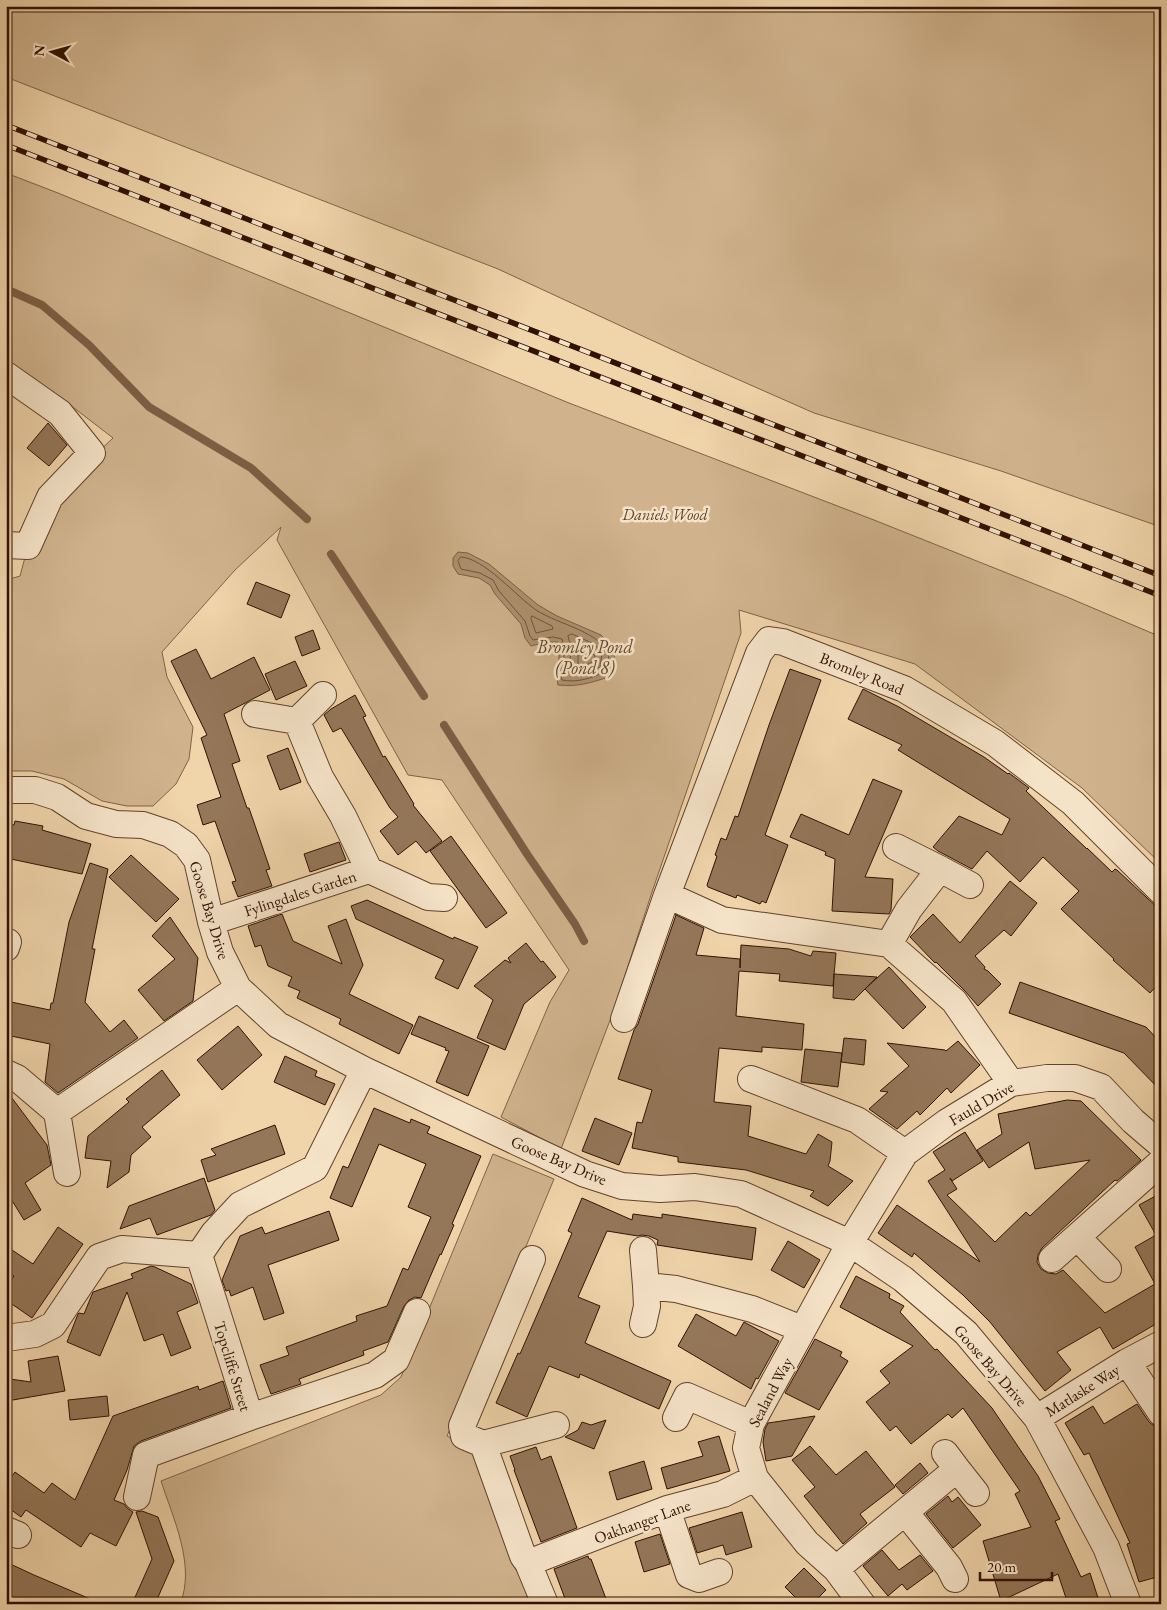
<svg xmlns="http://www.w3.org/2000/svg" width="1167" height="1610" font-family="'EB Garamond',serif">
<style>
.green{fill:#d0b38d;stroke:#806247}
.water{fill:#af9271;stroke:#7d5e44}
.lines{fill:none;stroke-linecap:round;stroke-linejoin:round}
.shore{stroke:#705239;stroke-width:1}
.stream{stroke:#7d5e44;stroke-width:8}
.building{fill:#947659;stroke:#311101}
.minor-casing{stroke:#61422b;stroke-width:28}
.minor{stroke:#f5e3c8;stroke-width:26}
.rail-casing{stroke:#311101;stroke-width:5.5}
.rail{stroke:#f5e3c8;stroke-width:4;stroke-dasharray:11;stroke-linecap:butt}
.labels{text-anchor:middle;stroke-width:5;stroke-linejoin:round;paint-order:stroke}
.park-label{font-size:16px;font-style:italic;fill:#61422b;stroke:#f5e3c8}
.street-label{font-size:16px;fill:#311101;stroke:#f5e3c8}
.water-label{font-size:18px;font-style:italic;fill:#63452e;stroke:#f5e3c8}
</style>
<rect width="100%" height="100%" fill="#f0d4aa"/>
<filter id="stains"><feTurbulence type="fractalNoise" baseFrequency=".004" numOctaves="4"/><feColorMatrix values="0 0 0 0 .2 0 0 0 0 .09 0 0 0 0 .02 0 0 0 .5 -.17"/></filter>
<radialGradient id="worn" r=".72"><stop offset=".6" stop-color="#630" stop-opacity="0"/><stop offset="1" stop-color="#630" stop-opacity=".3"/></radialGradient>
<path class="green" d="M 6,6 L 1161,6 L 1161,527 L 1001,471 L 814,413 L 703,364 L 498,269 L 6,77 Z
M 6,173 L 58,193 L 569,403 L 874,520 L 1067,597 L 1161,637 L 1161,864 L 1082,788 L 915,664 L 739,610 L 741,633 L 652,892 L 612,1015 L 561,1149 L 501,1117 L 550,1002 L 569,970 L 442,780 L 408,775 L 277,540 L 281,527 L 235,570 L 162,652 L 167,677 L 193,727 L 189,759 L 176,784 L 153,806 L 127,806 L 102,801 L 64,779 L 32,771 L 6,771 L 6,580 L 20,576 L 28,546 L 50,497 L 113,438 L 52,391 L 6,370 Z
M 493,1154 L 554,1179 L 447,1436 L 477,1452 L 530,1604 L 180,1604 C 196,1566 173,1518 161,1481 L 381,1395 L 401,1377 Z"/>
<path class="water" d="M 458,552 L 468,553 L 489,564 L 538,605 L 557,616 L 601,635 L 615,650 L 613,668 L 609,677 C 589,683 579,687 558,685 C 555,670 562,657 558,642 L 546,642 L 531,646 L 525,638 L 521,624 L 495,594 L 490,585 L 479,578 L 458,574 L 453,566 L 453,558 Z"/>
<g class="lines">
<path class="shore" d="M 461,557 C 484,558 516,596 536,610 C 560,625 592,629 609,652 L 608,666 L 605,672 C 591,678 578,683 562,680 L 561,676 L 565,648 L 562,639 L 553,637 L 533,640 L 530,636 L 525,621 L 499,591 L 493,580 L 480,573 L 461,569 L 458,561 Z
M 532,616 L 552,626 L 553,629 L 536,633 L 531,619 Z
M 572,634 L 594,644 L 602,653 L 600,667 L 583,674 L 569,674 L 571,648 L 568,636 Z
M 580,647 L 589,650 L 595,656 L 594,661 L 582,667 L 578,666 L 578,649 Z"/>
<path class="stream" d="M 6,289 L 42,305 L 89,345 L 149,407 L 251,468 L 307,519
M 331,554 L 424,696
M 444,725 L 527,854 L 575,924 L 584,941"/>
</g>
<path class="building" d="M 48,423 L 67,445 L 49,466 L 27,448 Z
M 256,582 L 290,595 L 281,618 L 247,604 Z
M 313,630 L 320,649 L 302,656 L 295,637 Z
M 196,649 L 211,679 L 254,657 L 270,690 L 224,714 L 240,761 L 232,764 L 247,808 L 249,808 L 270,869 L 266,870 L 272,886 L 238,897 L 232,882 L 236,881 L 215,821 L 203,825 L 197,805 L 221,797 L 201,738 L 207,735 L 171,661 Z
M 295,661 L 307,686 L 276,700 L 265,674 Z
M 790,669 L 821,680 L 765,835 L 788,845 L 766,903 L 762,901 L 760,904 L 737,895 L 736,898 L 708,887 L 707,885 L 717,856 L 715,855 L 721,838 L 726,840 L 735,816 L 738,817 L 769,725 Z
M 863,689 L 899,707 L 984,757 L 1008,774 L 1009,773 L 1029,788 L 1026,791 L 1087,849 L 1087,848 L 1112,872 L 1115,869 L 1117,870 L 1161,911 L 1161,981 L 1150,993 L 1113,960 L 1114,959 L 1061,909 L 1079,891 L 1043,857 L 1020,882 L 987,851 L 972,869 L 938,851 L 933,847 L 959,816 L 1002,835 L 1010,819 L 898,750 L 902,745 L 848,719 Z
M 355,695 L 366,716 L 363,717 L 383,757 L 385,756 L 414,804 L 413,805 L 442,841 L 426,853 L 416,841 L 398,855 L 380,831 L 398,817 L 390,808 L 341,728 L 333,732 L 324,715 L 331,709 Z
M 288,748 L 301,782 L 280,790 L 267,756 Z
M 873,779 L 902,791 L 865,877 L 893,879 L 891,910 L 889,914 L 832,911 L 835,859 L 825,855 L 826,852 L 790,837 L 801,814 L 849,835 Z
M 15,821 L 43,826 L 42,830 L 91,844 L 82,874 L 6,858 L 6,824 L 14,825 Z
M 451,836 L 507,913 L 486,928 L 430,851 Z
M 339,842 L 346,860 L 310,872 L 304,854 Z
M 131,855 L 179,899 L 156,922 L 109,877 Z
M 90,863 L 108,869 L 92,949 L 95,949 L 85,1002 L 110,1032 L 124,1020 L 138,1038 L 58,1093 L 45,1082 L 50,1044 L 6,1035 L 6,1001 L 50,1010 L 51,1003 L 53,1003 L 69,922 Z
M 1010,881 L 1037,903 L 1011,936 L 1004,930 L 975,956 L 985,967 L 984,969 L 988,971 L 1001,984 L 978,1006 L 964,990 L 936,962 L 935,963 L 910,937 L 933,914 L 960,943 Z
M 367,900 L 453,939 L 454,937 L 478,947 L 458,989 L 435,978 L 444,960 L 356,919 L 351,906 Z
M 282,914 L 293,941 L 342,964 L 328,926 L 346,919 L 363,965 L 349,994 L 413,1025 L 399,1054 L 339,1024 L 341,1019 L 297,998 L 300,991 L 288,986 L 292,977 L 268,966 L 261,945 L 255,947 L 248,926 Z
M 676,915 L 704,928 L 696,955 L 740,959 L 740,968 L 741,945 L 789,949 L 811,956 L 813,951 L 836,953 L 833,986 L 779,981 L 780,974 L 739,971 L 736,1016 L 804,1024 L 802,1050 L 762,1047 L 762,1052 L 719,1048 L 714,1102 L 751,1106 L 748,1136 L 806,1154 L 818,1134 L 832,1142 L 830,1161 L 828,1166 L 853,1181 L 828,1206 L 810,1196 L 814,1191 L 746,1170 L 678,1162 L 678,1157 L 632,1148 L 637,1122 L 642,1123 L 652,1090 L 618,1079 L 634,1030 L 638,1024 Z
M 170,917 L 198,958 L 193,1001 L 164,1021 L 138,990 L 175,959 L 152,936 Z
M 526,943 L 541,962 L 543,961 L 556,977 L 524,1004 L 505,1050 L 477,1038 L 493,1000 L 474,986 L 505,960 L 511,963 L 508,958 Z
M 889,967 L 926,1007 L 903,1029 L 865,989 Z
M 834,974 L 877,977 L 854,1000 L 833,998 Z
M 1020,982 L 1146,1027 L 1161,1043 L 1161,1091 L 1124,1053 L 1009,1013 Z
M 419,1016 L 489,1046 L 468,1096 L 436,1082 L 449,1051 L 445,1050 L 446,1048 L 411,1034 Z
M 238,1026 L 262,1055 L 222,1090 L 197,1060 Z
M 844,1038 L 866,1040 L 864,1065 L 841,1062 Z
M 958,1041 L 980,1065 L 951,1093 L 947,1088 L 920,1115 L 917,1111 L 897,1129 L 869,1109 L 888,1092 L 880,1091 L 909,1066 L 887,1043 L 945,1050 L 946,1051 Z
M 805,1049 L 842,1053 L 838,1087 L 801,1082 Z
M 285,1056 L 317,1071 L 315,1076 L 335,1084 L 325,1105 L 274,1082 Z
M 162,1070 L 180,1095 L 142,1127 L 151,1137 L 131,1155 L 129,1172 L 107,1188 L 111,1161 L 85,1158 L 88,1136 L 129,1102 L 126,1099 Z
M 6,1090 L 47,1145 L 51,1165 L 25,1183 L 41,1210 L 24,1220 L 8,1194 L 6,1196 Z
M 1067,1100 L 1081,1101 L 1141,1160 L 1117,1181 L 1115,1180 L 1042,1248 L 1038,1255 L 1037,1262 L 1041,1269 L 1048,1273 L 1056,1274 L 1063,1270 L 1105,1313 L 1155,1284 L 1135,1247 L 1156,1235 L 1139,1205 L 1161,1193 L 1161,1321 L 1113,1349 L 1100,1327 L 1057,1352 L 1071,1370 L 1045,1391 L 990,1322 L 963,1295 L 914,1253 L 912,1257 L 878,1233 L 897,1205 L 980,1262 L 928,1181 L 945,1170 L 933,1152 L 965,1132 L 983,1161 L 952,1181 L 950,1178 L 957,1189 L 947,1195 L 995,1242 L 1026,1212 L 1030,1216 L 1090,1160 L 1035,1169 L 1029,1142 L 989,1168 L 977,1150 L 1002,1134 L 998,1114 Z
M 374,1108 L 410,1123 L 411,1119 L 430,1127 L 427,1133 L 481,1156 L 452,1224 L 454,1225 L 441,1255 L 440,1254 L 421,1298 L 415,1297 L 409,1300 L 404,1306 L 388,1342 L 363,1351 L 364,1355 L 299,1379 L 301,1384 L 271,1394 L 260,1365 L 289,1355 L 286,1347 L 357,1321 L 356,1316 L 387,1306 L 403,1268 L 408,1270 L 431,1217 L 408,1207 L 426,1164 L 379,1144 L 352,1207 L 330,1198 L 343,1166 L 348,1168 Z
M 595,1118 L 632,1133 L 619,1165 L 582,1151 Z
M 275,1125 L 285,1154 L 208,1182 L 201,1160 L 216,1155 L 211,1149 Z
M 204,1178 L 215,1210 L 211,1215 L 157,1235 L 150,1218 L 120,1229 L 129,1206 Z
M 582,1198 L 632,1220 L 633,1214 L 662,1218 L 662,1214 L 756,1228 L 752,1260 L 657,1245 L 658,1240 L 649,1236 L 642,1235 L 638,1236 L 607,1231 L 578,1297 L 600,1306 L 585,1343 L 671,1381 L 659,1409 L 580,1374 L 579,1378 L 549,1366 L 527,1417 L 496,1403 L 518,1353 L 520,1354 L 543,1301 L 572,1233 L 568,1231 Z
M 329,1211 L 339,1240 L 268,1265 L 284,1313 L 264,1320 L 253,1287 L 231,1296 L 229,1290 L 226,1291 L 222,1280 L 240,1236 L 262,1227 L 265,1234 Z
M 58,1227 L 83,1244 L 32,1318 L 6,1300 L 6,1288 L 14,1276 L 6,1271 L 6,1246 L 33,1264 Z
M 788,1241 L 820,1260 L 804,1288 L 771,1270 Z
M 151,1266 L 155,1267 L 191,1284 L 198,1303 L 177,1312 L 191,1348 L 171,1356 L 163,1334 L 144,1341 L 127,1292 L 100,1356 L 67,1342 L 78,1314 L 79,1313 L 84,1314 L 93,1292 L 133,1278 L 131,1274 Z
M 856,1276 L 890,1294 L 889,1298 L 904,1306 L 900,1312 L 935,1350 L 937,1349 L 992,1408 L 1038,1476 L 1060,1519 L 1055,1521 L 1081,1577 L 1090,1573 L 1100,1604 L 1068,1604 L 1058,1574 L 1001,1601 L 983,1541 L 1031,1527 L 1015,1494 L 1020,1491 L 963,1408 L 952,1418 L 948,1414 L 911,1444 L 896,1426 L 890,1431 L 866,1402 L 890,1383 L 880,1371 L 913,1346 L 840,1307 Z
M 696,1314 L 736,1336 L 744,1322 L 779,1341 L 758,1379 L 756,1378 L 751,1389 L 678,1346 Z
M 815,1339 L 842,1352 L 840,1356 L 848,1361 L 819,1410 L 785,1393 Z
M 58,1356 L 65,1391 L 7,1401 L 10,1379 L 31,1382 L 28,1361 Z
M 223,1381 L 231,1408 L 141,1441 L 134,1446 L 127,1470 L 114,1500 L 124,1504 L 127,1508 L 133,1512 L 116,1546 L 90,1533 L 81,1547 L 26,1510 L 21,1517 L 6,1506 L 6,1484 L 15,1472 L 44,1493 L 52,1483 L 75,1500 L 113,1416 L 198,1386 L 199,1390 Z
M 107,1396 L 109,1416 L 70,1420 L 68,1400 Z
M 1137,1404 L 1149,1422 L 1154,1426 L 1161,1428 L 1161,1576 L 1139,1582 L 1127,1544 L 1130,1543 L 1089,1453 L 1084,1455 L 1065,1423 L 1093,1406 L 1104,1424 Z
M 815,1416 L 792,1456 L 766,1461 L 763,1442 L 765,1429 L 768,1423 Z
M 606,1420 L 594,1449 L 565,1437 L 578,1430 L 582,1422 L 591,1425 Z
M 719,1436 L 730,1471 L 667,1489 L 661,1468 L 703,1456 L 698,1442 Z
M 810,1446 L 836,1475 L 866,1451 L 895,1487 L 860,1514 L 867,1523 L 843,1544 L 804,1496 L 815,1487 L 792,1460 Z
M 536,1447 L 541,1460 L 551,1456 L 577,1528 L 541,1542 L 514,1470 L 515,1470 L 510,1456 Z
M 644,1461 L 652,1489 L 617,1500 L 609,1472 Z
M 920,1463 L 928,1473 L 903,1494 L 895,1485 Z
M 948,1496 L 952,1502 L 958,1497 L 981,1525 L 953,1548 L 926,1514 Z
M 142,1511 L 158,1517 L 174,1561 L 155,1604 L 132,1604 L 152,1559 L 136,1512 Z
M 742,1512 L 752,1547 L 726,1555 L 723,1545 L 697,1553 L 689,1528 Z
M 660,1534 L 670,1564 L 644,1572 L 635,1542 Z
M 882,1550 L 899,1570 L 920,1555 L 933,1571 L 907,1590 L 902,1584 L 888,1596 L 863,1566 Z
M 588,1556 L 589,1559 L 591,1559 L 608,1604 L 567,1604 L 554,1569 Z
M 6,1562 L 34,1575 L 102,1604 L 25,1604 L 6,1596 Z
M 804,1568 L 826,1590 L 812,1604 L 802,1604 L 785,1587 Z"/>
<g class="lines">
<defs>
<path id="minor" d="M 6,375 L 60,413 L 92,453 L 50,497 L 28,546 L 6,545
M 255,714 L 297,721 L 320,777 L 343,816 L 369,870
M 297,721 L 323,695
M 6,790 L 35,790 L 57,797 L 86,816 L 116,824 L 143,825 L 170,834 L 186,845 L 197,860 L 211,922 L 220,952 L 238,988 L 278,1025 L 364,1070 L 585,1174 L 622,1186 L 660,1189 L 695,1187 L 741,1194 L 850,1243 L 903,1279 L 966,1333 L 1037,1418 L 1106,1547 L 1128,1604
M 940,869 L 970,885
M 667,895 L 759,653 L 769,640 L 783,642 L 904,689 L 995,743 L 1073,803 L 1161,891
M 211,922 L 369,870 L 428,897 L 444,898
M 889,944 L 909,909 L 940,869 L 896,847
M 6,948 L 8,942
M 624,1019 L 667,895 L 722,920 L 889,944 L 954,1001 L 1011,1083
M 6,1073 L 17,1078 L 57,1112
M 751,1079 L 857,1120 L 905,1153
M 67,1173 L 57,1112 L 238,988
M 1077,1237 L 1108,1269
M 643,1250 L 646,1286
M 199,1255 L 214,1233 L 240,1205 L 315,1168 L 364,1070
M 1052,1259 L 1161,1162
M 643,1324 L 647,1306 L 646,1286 L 676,1289 L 752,1309 L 802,1329
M 6,1338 L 35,1334 L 53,1325 L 99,1257 L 122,1249 L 199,1255
M 1127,1362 L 1161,1413
M 250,1417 L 375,1375 L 396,1360 L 417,1312
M 676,1418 L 687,1396 L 751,1424
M 1037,1418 L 1127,1362 L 1161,1344
M 483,1444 L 464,1436 L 462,1426 L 532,1259
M 957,1469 L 976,1493
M 137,1497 L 146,1455 L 250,1417 L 199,1255
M 667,1509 L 689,1575 L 699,1579 L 719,1572
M 905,1512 L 949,1567 L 955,1579
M 6,1530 L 18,1535
M 528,1563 L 523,1556 L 483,1444 L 556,1425
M 836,1569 L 957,1469 L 945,1453
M 545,1604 L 528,1563 L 667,1509 L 723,1494 L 755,1478
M 862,1604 L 836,1569 L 807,1543 L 755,1478 L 746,1448 L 751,1424 L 850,1243 L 905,1153 L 947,1122 L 1011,1083 L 1047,1078 L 1075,1078 L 1101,1087 L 1133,1121 L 1161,1145"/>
</defs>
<use href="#minor" class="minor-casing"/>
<use href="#minor" class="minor"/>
<defs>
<path id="rail" d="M 6,125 L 1161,576
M 6,145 L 1161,596"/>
</defs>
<use href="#rail" class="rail-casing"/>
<use href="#rail" class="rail"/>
</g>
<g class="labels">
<g class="park-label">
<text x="665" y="520">Daniels Wood</text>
</g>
<g class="street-label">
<text transform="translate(862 673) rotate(22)" y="6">Bromley Road</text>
<text transform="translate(300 893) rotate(-18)" y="6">Fylingdales Garden</text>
<text transform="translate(210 910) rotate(73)" y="6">Goose Bay Drive</text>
<text transform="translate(981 1103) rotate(-30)" y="6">Fauld Drive</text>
<text transform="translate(559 1160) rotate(23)" y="6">Goose Bay Drive</text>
<text transform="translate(991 1365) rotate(49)" y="6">Goose Bay Drive</text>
<text transform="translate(233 1366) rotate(73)" y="6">Topcliffe Street</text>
<text transform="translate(1082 1390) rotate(-32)" y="6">Matlaske Way</text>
<text transform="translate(770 1392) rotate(-62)" y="6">Sealand Way</text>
<text transform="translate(642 1521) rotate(-20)" y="6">Oakhanger Lane</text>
</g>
<g class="water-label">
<text x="585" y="653">Bromley Pond<tspan x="585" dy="21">(Pond 8)</tspan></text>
</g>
</g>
<rect width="1167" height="1610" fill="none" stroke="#f0d4aa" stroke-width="25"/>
<rect x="8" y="8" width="1152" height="1595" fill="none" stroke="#311101" stroke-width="2.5"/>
<rect x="12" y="12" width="1142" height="1585" fill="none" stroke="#311101"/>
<g transform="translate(52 52) rotate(276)" stroke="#f5e3c8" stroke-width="4" paint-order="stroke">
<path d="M0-4L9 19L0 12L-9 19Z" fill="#311101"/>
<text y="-8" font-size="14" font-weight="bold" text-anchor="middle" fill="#311101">N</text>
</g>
<path d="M980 1572v8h72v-8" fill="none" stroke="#311101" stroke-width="2.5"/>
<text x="987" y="1572" font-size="15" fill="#311101" stroke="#f5e3c8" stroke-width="4" paint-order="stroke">20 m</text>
<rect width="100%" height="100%" filter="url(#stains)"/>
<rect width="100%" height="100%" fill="url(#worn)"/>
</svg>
